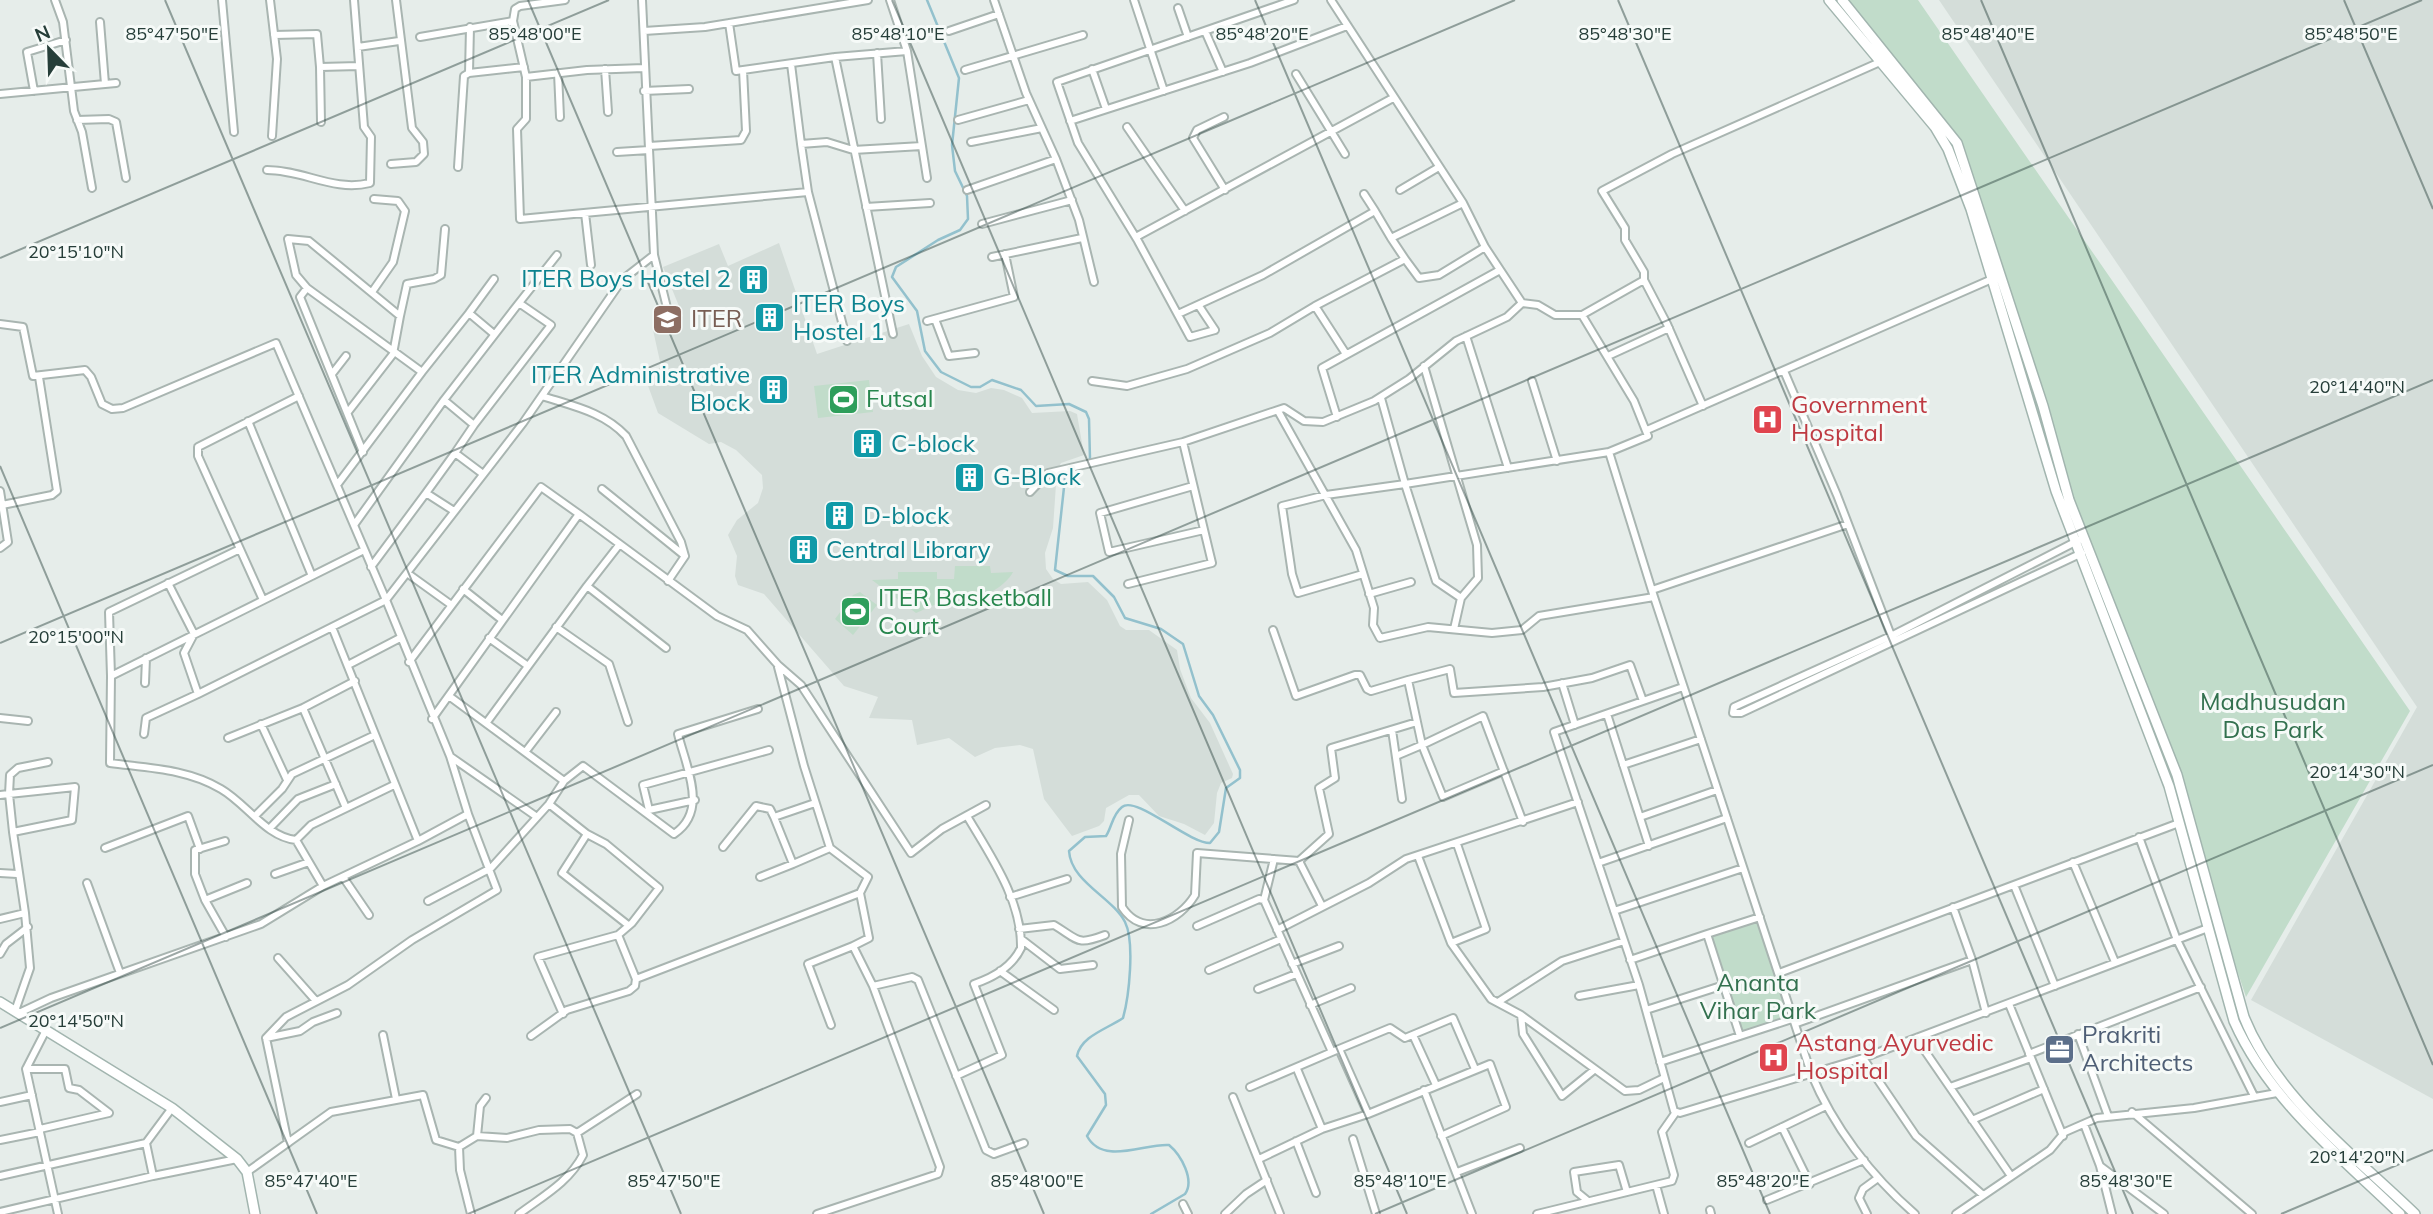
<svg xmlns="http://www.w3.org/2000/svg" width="2433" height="1214" font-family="Mulish,sans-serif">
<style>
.built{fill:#d4ddd9}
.green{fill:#c1dcca}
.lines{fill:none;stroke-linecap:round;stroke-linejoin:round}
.stream{stroke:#93c1cd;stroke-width:2.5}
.street-casing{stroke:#a9b5b1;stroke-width:10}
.secondary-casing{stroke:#a2b5af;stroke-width:12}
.street{stroke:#fff;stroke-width:6}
.secondary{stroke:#fff;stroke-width:9}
.ticks{fill:none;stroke:#263e39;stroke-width:2;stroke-opacity:0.45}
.labels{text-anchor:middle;stroke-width:6;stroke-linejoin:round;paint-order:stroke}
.culture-label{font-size:24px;fill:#0d838f;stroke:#f6faf8;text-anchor:start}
.education-label{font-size:24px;fill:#785e54;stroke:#f6faf8;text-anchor:start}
.leisure-label{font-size:24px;fill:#27864d;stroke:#f6faf8;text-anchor:start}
.health-label{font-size:24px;fill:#be3a42;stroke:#f6faf8;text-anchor:start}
.park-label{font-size:24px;fill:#33714f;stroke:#f6faf8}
.service-label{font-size:24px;fill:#4e5e75;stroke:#f6faf8;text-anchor:start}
.ticks-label{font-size:18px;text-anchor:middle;fill:#263e39;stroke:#f6faf8;stroke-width:6;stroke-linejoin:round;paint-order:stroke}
</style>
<rect width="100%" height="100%" fill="#e6edea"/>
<path class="built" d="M 1939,0 L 2433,0 L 2433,1099 L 2251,1000 L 2417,707 Z
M 779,243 L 817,354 L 909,324 L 922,356 L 936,377 L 958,390 L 976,393 L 991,388 L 1004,390 L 1022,398 L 1032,413 L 1070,411 L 1077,414 L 1084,455 L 1061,463 L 1057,470 L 1053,528 L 1045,553 L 1046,569 L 1053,579 L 1061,584 L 1088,582 L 1107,600 L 1120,626 L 1126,630 L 1149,630 L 1177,650 L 1180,669 L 1191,698 L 1210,723 L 1233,774 L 1232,778 L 1221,783 L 1217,793 L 1214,823 L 1205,835 L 1184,824 L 1159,816 L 1139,795 L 1129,795 L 1106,808 L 1104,821 L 1099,826 L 1072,836 L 1044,799 L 1033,749 L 1020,745 L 995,748 L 975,757 L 949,738 L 917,745 L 912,720 L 869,718 L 878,697 L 844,686 L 764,594 L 738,585 L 735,576 L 737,556 L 728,535 L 737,520 L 758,503 L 763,488 L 762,475 L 736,450 L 721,442 L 709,444 L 658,413 L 647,383 L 661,366 L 653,330 L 683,316 L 663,267 L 719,244 L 728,266 Z"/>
<path class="green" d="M 1842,0 L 1918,0 L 2410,711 L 2246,997 L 2147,700 L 2087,550 L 1962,143 Z
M 869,380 L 873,412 L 818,418 L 814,386 Z
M 955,566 L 990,566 L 991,573 L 1013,572 C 1006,587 976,602 960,603 L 960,599 L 954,599 L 953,607 L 934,605 L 916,613 L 872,580 L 898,579 L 898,572 L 937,572 L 937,579 L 954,579 Z
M 860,592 L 877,605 L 853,635 L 835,619 L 853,595 Z
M 1759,919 L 1794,1017 L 1741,1035 L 1710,935 Z"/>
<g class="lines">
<path class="stream" d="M 927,0 L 959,78 L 952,145 L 955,171 L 967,196 L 968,219 L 960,230 L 938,240 L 896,267 L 892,277 L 917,311 L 925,351 L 941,372 L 971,387 L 980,387 L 992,380 L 1021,390 L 1036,406 L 1069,404 L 1086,412 L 1089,419 L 1090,459 L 1085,462
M 1066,469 L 1055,570 L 1068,576 L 1093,576 L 1114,597 L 1125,618 L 1161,629 L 1183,644 L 1199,696 L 1213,715 L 1240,770 L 1240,778 L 1226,788 L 1219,832 L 1210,843 C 1188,843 1136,795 1122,807 C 1112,815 1112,827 1106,836 L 1085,837 L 1069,851 C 1071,882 1112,897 1125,922 C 1135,942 1129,997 1123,1018 C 1107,1029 1081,1036 1077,1056 L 1105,1094 L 1106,1105 L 1087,1136 C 1103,1166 1145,1143 1169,1145 C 1181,1155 1195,1180 1185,1194 L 1151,1214"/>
<defs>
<path id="street" d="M 55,0 L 63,22 L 74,111 L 82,132 L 92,188
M 222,0 L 234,132
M 270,0 L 277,59 L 272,136
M 890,0 L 907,51 L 927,178
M 1134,0 L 1164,91
M 1331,0 L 1463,203 L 1485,247 L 1522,303 L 1538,305 L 1555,315 L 1582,315 L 1634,401 L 1648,436 L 1609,452 L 1405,484 L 1381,398
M 1178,8 L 1188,37
M 513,21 L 515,9 L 520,6 L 565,0
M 729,23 L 736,71 L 835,57
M 644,31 L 705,27 L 868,0
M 949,31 L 999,14
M 1205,31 L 1223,72
M 274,35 L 317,34 L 320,67 L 359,66
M 420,37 L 513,21 L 526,77
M 358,47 L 399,41
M 877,53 L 881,119
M 791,64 L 801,144 L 827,142 L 853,150 L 922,146
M 320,67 L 321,122
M 644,68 L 587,70 L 526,77 L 526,119 L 517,129 L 520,219 L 808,192 L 847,341
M 605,69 L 608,112
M 1092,69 L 1106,109
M 965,70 L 1083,35
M 469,73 L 470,27
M 558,73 L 560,117
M 1296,74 L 1345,154
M 105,84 L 116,83
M 34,91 L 27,52 L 66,40
M 644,91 L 689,89
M 0,94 L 105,84 L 100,22
M 1224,117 L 1197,130 L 1193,138 L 1225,190
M 77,120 L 109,119 L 116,122 L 126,178
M 958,120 L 1029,100
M 1070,121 L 1250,63 L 1347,26
M 1127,127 L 1185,211
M 971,142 L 1042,128
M 801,144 L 808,192
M 649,146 L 741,140 L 746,131 L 743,70
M 617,152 L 649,150
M 1056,159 L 1079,220 L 1094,282
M 391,164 L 416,162 L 424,154 L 423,142 L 412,128 L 396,0
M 458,167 L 464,76 L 469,73 L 524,67
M 267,170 C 304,170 333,192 370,183 L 371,137 L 364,127 L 354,0
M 967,190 L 1056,159 L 1026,93 L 994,0
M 1400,190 L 1439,167
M 1364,194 L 1375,211
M 866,207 L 930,203
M 585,213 L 591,265
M 982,224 L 1072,200
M 1136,237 L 1393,98
M 654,255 L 672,328
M 992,257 L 1082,238
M 1405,259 L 1419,278 L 1439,275 L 1485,247
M 1644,280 L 1667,324 L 1703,406
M 307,288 L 296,275 L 288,239 L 309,241 L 400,316 L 393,354 L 348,412
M 372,292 L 393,262 L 405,211 L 398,201 L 374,199
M 519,303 L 557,255
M 1199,306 L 1215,330 L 1190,337 L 1138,241 L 1078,143 L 1057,82 L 1294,0
M 1315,306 L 1405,259 L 1391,238 L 1463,203
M 469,313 L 494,279
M 1178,314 L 1263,275 L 1375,211 L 1391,238
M 1582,315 L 1644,280 L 1644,272 L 1625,240 L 1625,228 L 1602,191 L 1672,154 L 1880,62
M 400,316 L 407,284 L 434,279 L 441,275 L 445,229
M 935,319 L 949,356 L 975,353
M 927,321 L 1014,297 L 1005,254
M 0,324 L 23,327 L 33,376 L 85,370 L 91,377 L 102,404 L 112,409 L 123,408 L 276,343 L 386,600 L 198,694 L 184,653 L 194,634 L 168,583
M 893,334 L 835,57 L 907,51
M 1466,336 L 1508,468
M 1608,356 L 1669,328
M 1424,366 L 1477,545 L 1478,578 L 1461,598
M 1784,371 L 1837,495 L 1892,638
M 422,372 L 469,313 L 494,334
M 332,374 L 346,356
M 1092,381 L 1127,386 L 1187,369 L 1270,333 L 1315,306 L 1346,354
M 1532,381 L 1557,461
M 299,396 L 198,447 L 198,456 L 240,549 L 109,612 L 111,676 L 364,550
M 542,396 C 573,406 604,412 626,436 L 681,542 L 685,556 L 668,581
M 444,400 L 519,303 L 551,325 L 474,425
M 1278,411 L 1356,550 L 1374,608 L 1373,625 L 1380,638 L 1428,627 L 1492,633 L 1522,630 L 1539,616 L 1654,597
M 1337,417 L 1322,368 L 1500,270
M 248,421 L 312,576
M 1647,430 L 1992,279
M 1609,452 L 1654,597 L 1811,1073 C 1833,1126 1871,1176 1915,1214
M 337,485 L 422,372 L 307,288 L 300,297 L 363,452
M 1193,486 L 1100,513 L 1109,552 L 1204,530
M 602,489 L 685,556
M 0,491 L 8,542 L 0,548
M 1030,492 L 1048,473 L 1183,442 L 1284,408 L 1304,421 L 1323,422 L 1374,401 L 1409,379 L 1456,341 L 1507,317 L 1522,303
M 2,505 L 52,495 L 57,491 L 39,377
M 454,511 L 426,493 L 455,453
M 354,525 L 444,400 L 474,425 L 455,453 L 483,474
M 619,545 L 587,586 L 666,648
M 240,549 L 263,600
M 2082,553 L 1741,713 L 1733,713 L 1734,707 L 1891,636 L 2083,538
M 371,567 L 426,493
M 407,573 L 450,604
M 1363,574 L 1298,593 L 1292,574 L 1282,506 L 1326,495 L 1405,484 L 1436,581 L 1461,598 L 1454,629
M 1128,584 L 1212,563 L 1183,442
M 463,589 L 502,620
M 1652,590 L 1848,524
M 1369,594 L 1411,582
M 332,627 L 418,841
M 556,627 L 609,664 L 628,722
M 489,638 L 528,666
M 409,662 L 541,487 L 579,514
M 348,665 L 400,638
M 778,667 L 804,766 L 830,848 L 868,877 L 860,893 L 869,938 L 853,946 L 873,986 L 940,1167 L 938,1174 L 817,1214
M 111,676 L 110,763 C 148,768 188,769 221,789 C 247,804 266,837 296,840
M 1408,680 L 1450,669 L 1454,693 L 1543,687 L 1592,678 L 1630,665 L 1643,701 L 1683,687
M 145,683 L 146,658
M 1562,683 L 1575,725
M 1643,701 L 1554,732 L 1639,985 L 1674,1111 L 1680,1113 L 1863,1058 L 2208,928
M 303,708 L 346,808
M 1607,714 L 1649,846
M 0,718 L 28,721
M 432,719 L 579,514 L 717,616 L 747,630 L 778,665 L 801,685 L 911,853 L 942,829 L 986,805
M 487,722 L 587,586
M 1417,722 L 1422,745 L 1483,716 L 1523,822
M 261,724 L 287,780
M 1392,730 L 1402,799
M 144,734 L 146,718 L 198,694
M 228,738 L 303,708 L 355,681
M 526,751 L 556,712
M 1396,756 L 1422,745 L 1443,797 L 1504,771
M 451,757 L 537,817
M 1623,765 L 1701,739
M 564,781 L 583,766 L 674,834 C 709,811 686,767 678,734 L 758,709
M 0,795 L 9,794 L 75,787 L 72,820 L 13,832 L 9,794 L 10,775 L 18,768 L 48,762
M 695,800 L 649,810 L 643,785 L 769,750
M 549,804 L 587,834 L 606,844 L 659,888 L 632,923 L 618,935 L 636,979
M 255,816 L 282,789 L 292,774 L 375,735
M 774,817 L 793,864 L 830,848
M 1640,817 L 1717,790
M 1129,820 L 1121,854 L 1122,907 C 1143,939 1179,921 1195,895 L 1197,853 L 1299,861 L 1329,834 L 1319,788 L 1335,778 L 1331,748 L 1417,722 L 1408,680 L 1371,691 L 1367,689 L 1360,675 L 1355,675 L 1296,696 L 1273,630
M 270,828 L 298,799 L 336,784
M 587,834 L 562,873 L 628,925
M 2139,837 L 2177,940 L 2254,1096
M 225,841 L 195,850 L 195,874 L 205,900 L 247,883
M 723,847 L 756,806 L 770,809 L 774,817 L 815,803
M 105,848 L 188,816 L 200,849
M 1418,856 L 1451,943 L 1491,999 L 1521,1015 L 1523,1034 L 1562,1096 L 1594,1070
M 1299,861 L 1322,906
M 2073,862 L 2115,962
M 1598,863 L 1727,818
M 0,873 L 17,874
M 275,874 L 309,862
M 343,877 L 369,915
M 760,877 L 793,864
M 87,883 L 120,973
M 2014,885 L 2055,986
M 323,886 L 296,840 L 311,825 L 394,785
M 1010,897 L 1067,879
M 205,900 L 226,937
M 1264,900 L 1274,859
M 428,901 L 491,868 L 549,804 L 564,781 L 449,696
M 1953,907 L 1972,960 L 1986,1013
M 1614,911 L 1743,868
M 0,919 L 25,913 L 13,832
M 1197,926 L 1259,899 L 1264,900 L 1332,1052
M 1019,929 L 1054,925 C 1079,940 1076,946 1105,935
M 1277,930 L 1369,883 L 1406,859 L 1578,802
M 1021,939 L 1060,969 L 1093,965
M 1451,943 L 1486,929 L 1457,844
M 0,954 L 6,944 L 28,927
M 278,958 L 316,1001
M 1630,960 L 1707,934
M 1292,964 L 1339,946
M 1209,970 L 1281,939
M 1000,971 L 1054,1010
M 1779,973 L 2179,823
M 873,986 L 912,977 L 918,980 L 986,1150 L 994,1154 L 1024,1143
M 1258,989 L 1296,974
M 1579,996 L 1639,985
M 1498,1002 L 1562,961 L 1624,941
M 2009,1004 L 2063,1136
M 1310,1005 L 1351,988
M 1646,1010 L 1724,985
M 15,1011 L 30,968 L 25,913
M 19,1013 L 51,998 L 261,924 L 323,886 L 418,841 L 468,814 L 450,756 L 386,600 L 523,423 L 622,280 L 654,255 L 642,0
M 563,1014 L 538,957 L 618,935
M 1521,1015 L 1625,1091 L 1639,1090 L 1664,1078
M 1797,1023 L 1972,960
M 831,1025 L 808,964 L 853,946
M 46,1030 L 26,1069 L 58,1214
M 2078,1034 L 2108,1116
M 383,1035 L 396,1099
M 1413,1035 L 1436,1085
M 531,1036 L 567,1010 L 629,991 L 635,986 L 636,979 L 860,893
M 1740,1036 L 1707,934 L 1760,917
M 266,1038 L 286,1017 L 348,985 L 412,940 L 497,890 L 468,814
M 1916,1038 L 2011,1176
M 1339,1049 L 1390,1028 L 1405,1038 L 1453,1018 L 1475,1069
M 2029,1054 L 2201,987
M 1863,1058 L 1916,1136 L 1983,1195
M 1660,1062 L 1795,1018
M 26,1069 L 65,1069 L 69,1088 L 79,1090 L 109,1113 L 40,1129
M 1297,1069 L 1322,1129
M 956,1076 L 1002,1055 L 974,984 C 992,978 1012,967 1021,948 C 1022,900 990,855 967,816
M 1250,1087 L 1339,1049 L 1368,1114 L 1322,1129 L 1259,1159
M 1950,1087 L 2031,1058
M 1424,1090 L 1472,1214
M 1233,1097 L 1280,1214
M 0,1102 L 32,1095
M 2132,1112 L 2252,1214
M 1368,1114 L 1490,1064 L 1506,1107 L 1441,1136
M 1972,1120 L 2044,1089
M 2084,1124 L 2100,1166 L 2112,1214
M 1782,1127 L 1810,1184
M 577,1133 L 637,1094
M 477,1136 L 480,1106 L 486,1098
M 1353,1139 L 1376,1214
M 0,1140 L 40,1132
M 1296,1141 L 1316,1193
M 288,1143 L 266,1038 L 300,1031 L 313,1022 L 337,1013
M 1749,1143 L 1826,1106
M 459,1147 L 460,1170 L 471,1214
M 2100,1166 L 2164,1214
M 247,1172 L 331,1112 L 423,1095 L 436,1140 L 459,1147 L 477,1136 L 507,1138 L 539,1130 L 570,1129 L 577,1133 L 583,1155 C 569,1182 543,1196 519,1214
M 1457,1172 L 1520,1148
M 0,1176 L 146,1143
M 153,1176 L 146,1143 L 172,1108
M 1656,1185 L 1664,1214
M 1767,1200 L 1864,1160
M 1588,1201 L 1577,1192 L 1574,1172 L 1619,1165 L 1627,1192
M 1183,1204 L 1188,1214
M 1710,1210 L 1711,1214
M 0,1212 L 153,1176 L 237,1159
M 1225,1214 L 1246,1194 L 1267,1180
M 1537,1214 L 1672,1181 L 1674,1175 L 1662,1132 L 1676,1112
M 1867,1214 L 1859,1198 L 1863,1189 L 1878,1178
M 1956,1214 L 2050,1150 L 2065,1132 L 2097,1118 L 2194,1108 L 2277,1093"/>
<path id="secondary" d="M 1829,0 L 1935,127 L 1948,149 L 1971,209 L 2056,491 L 2169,786 L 2234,1021 C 2269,1100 2339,1155 2400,1214
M 1842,0 L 1957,143 L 2043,406 L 2069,500 L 2177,775 L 2244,1017 C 2276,1097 2354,1155 2415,1214
M 0,1002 L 172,1108 L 237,1159 L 247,1172 L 255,1214"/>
</defs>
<use href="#street" class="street-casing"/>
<use href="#secondary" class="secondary-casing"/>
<use href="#street" class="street"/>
<use href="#secondary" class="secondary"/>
</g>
<path class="ticks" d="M 165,0 L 681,1214M 528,0 L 1044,1214M 892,0 L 1407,1214M 1255,0 L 1770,1214M 1618,0 L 2133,1214M 1981,0 L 2433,1065M 2344,0 L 2433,209M 0,258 L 609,0M 0,466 L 317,1214M 0,643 L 1515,0M 0,1028 L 2422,0M 468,1214 L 2433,380M 1375,1214 L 2433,765M 2281,1214 L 2433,1150"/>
<defs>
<symbol id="building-square" viewBox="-11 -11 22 22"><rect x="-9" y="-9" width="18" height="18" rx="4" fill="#0f9aa8" stroke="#f6faf8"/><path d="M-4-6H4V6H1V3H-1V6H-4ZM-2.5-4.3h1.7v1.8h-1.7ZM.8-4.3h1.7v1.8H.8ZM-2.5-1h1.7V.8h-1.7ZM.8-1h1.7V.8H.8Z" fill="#fff"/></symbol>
<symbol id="university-square" viewBox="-11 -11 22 22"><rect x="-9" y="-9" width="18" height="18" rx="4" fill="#8d6e63" stroke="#f6faf8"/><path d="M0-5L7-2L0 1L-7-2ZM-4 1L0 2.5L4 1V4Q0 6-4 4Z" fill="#fff"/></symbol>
<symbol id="stadium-square" viewBox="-11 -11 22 22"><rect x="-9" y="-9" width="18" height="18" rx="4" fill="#2e9e5b" stroke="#f6faf8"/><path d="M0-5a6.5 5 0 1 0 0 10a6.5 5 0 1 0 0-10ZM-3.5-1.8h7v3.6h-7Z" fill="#fff"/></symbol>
<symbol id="hospital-square" viewBox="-11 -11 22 22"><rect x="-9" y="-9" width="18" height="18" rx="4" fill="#e0444e" stroke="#f6faf8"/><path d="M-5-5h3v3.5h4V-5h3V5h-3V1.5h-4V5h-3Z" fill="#fff"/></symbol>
<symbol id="office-square" viewBox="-11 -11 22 22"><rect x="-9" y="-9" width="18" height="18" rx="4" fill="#5c6f8a" stroke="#f6faf8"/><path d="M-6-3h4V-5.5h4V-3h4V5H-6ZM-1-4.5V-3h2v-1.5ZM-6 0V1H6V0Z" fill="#fff"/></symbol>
</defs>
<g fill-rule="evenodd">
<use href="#building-square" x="736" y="262" width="35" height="35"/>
<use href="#building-square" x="752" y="300" width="35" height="35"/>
<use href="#university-square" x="650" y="302" width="35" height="35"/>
<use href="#building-square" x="756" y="372" width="35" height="35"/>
<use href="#stadium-square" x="826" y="382" width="35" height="35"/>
<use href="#hospital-square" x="1750" y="402" width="35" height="35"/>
<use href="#building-square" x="850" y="426" width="35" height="35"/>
<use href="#building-square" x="952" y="460" width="35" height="35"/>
<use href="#building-square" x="822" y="498" width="35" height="35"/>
<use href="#building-square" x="786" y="532" width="35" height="35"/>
<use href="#stadium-square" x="838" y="594" width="35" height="35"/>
<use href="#office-square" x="2042" y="1032" width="35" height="35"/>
<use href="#hospital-square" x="1756" y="1040" width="35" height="35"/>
</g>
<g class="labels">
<g class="culture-label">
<text x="731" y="287" text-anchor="end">ITER Boys Hostel 2</text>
<text x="793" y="312">ITER Boys<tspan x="793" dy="28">Hostel 1</tspan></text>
<text x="750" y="383" text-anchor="end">ITER Administrative<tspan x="750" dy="28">Block</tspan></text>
<text x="891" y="452">C-block</text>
<text x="993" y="485">G-Block</text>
<text x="863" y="524">D-block</text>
<text x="826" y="558">Central Library</text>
</g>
<g class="education-label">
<text x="691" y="327">ITER</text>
</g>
<g class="leisure-label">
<text x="866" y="407">Futsal</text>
<text x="878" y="606">ITER Basketball<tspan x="878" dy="28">Court</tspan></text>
</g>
<g class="health-label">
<text x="1791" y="413">Government<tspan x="1791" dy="28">Hospital</tspan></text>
<text x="1796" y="1051">Astang Ayurvedic<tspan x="1796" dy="28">Hospital</tspan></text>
</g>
<g class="park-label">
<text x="2273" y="710">Madhusudan<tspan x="2273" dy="28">Das Park</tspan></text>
<text x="1758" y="991">Ananta<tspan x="1758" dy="28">Vihar Park</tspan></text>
</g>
<g class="service-label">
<text x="2082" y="1043">Prakriti<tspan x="2082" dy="28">Architects</tspan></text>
</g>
</g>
<g class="ticks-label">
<text x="172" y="40">85°47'50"E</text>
<text x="535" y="40">85°48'00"E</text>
<text x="898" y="40">85°48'10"E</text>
<text x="1262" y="40">85°48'20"E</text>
<text x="1625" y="40">85°48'30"E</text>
<text x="1988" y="40">85°48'40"E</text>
<text x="2351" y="40">85°48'50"E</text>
<text x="76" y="258">20°15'10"N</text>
<text x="2357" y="393">20°14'40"N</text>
<text x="76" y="643">20°15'00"N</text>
<text x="2357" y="778">20°14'30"N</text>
<text x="76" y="1027">20°14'50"N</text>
<text x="2357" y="1163">20°14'20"N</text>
<text x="311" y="1187">85°47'40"E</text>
<text x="674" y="1187">85°47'50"E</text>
<text x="1037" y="1187">85°48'00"E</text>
<text x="1400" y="1187">85°48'10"E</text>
<text x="1763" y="1187">85°48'20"E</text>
<text x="2126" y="1187">85°48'30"E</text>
</g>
<g transform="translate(49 49) rotate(337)" stroke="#f6faf8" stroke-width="5" paint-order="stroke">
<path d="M0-5L12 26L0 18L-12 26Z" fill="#263e39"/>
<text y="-10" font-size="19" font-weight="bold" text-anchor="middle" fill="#263e39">N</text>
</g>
</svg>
